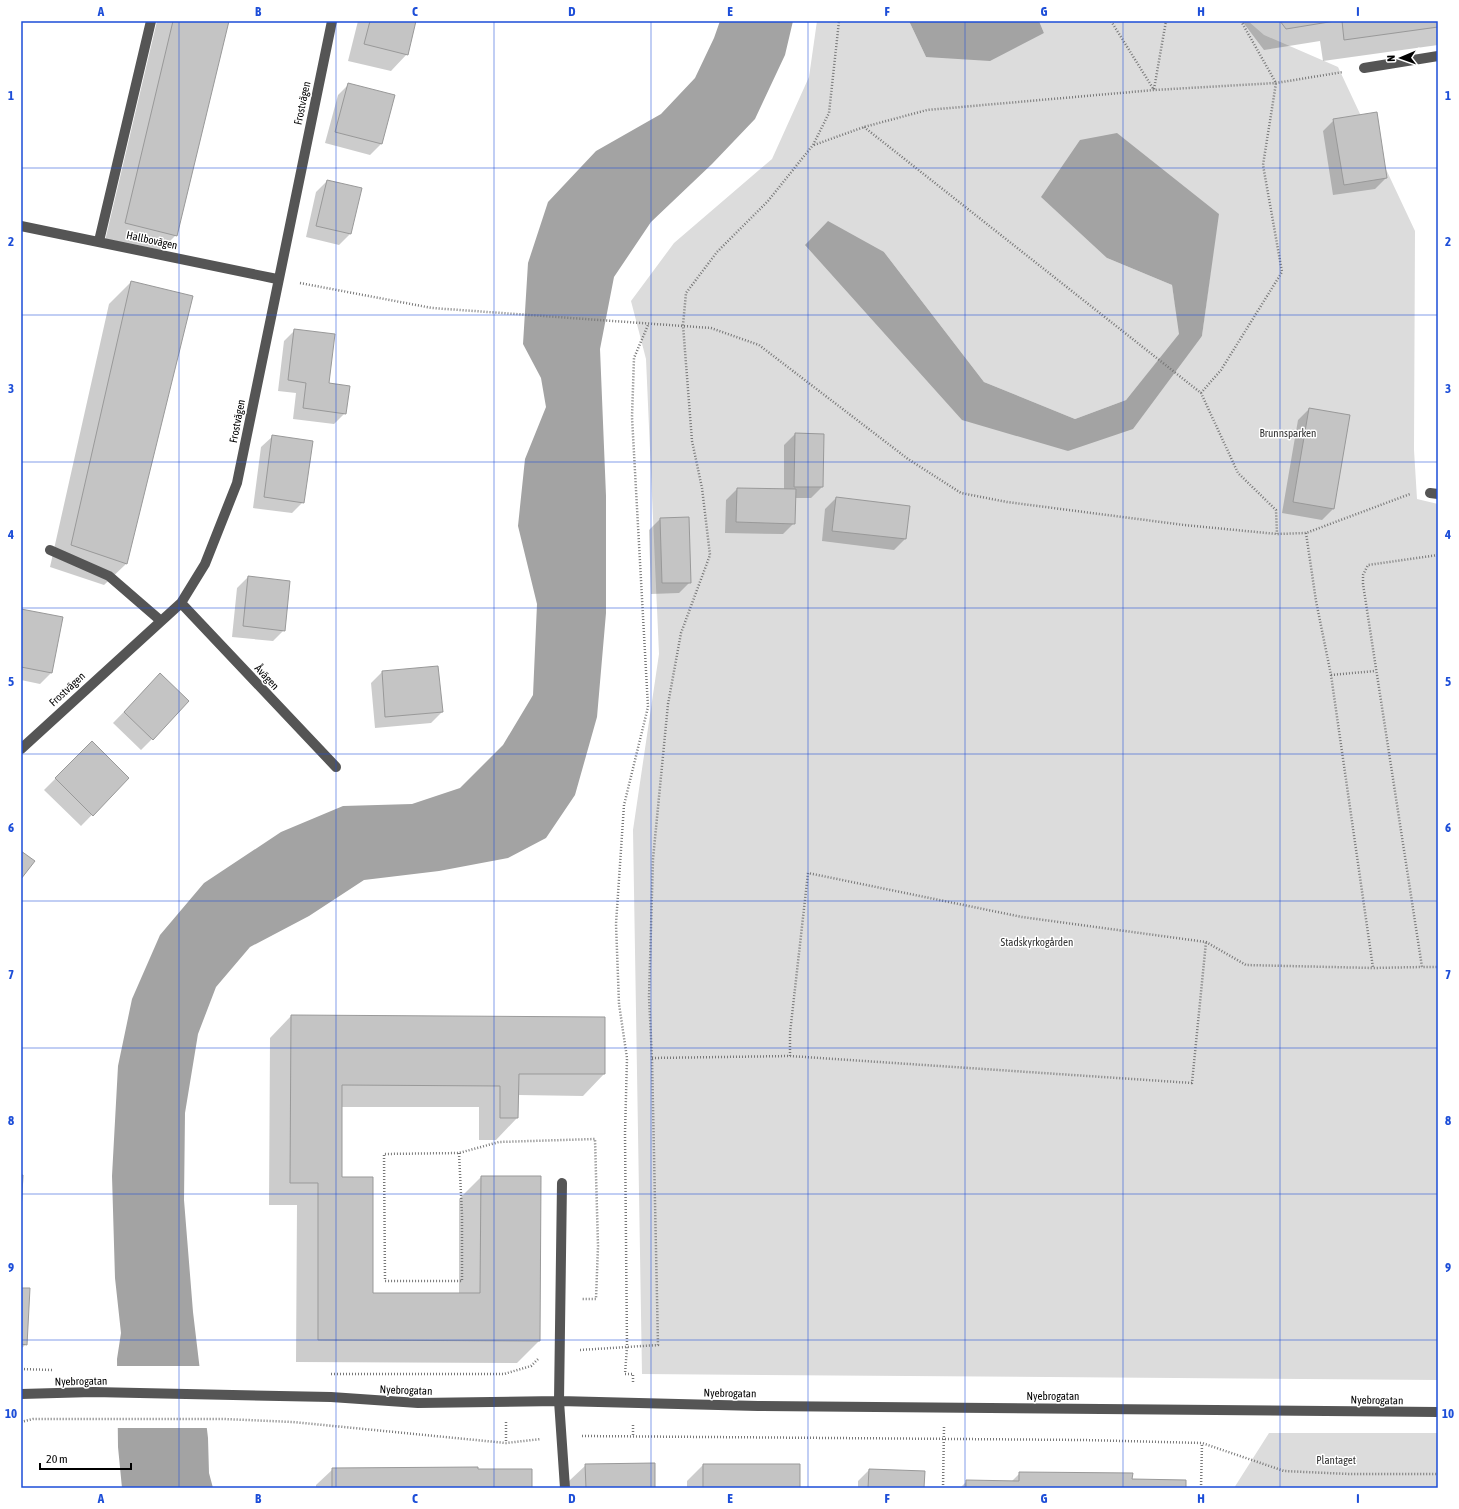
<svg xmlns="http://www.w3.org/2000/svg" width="1459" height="1509" font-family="'Asap Condensed',sans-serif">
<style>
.green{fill:#dcdcdc;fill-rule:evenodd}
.water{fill:#a3a3a3}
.pier{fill:#fff}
.shadow{fill:#0003}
.building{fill:#c4c4c4;stroke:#999}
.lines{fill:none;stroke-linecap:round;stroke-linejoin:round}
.path{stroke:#777;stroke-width:2.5;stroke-dasharray:1 2;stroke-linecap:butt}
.minor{stroke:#555;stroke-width:10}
.grid{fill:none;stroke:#1d4ed8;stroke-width:1;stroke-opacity:0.55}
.labels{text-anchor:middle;stroke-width:3;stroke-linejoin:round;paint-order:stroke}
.street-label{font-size:11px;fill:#000;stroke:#fff}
.park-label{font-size:11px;fill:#333;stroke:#fff}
.neatline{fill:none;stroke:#1d4ed8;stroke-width:1.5}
.grid-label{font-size:13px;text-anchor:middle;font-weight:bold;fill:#1d4ed8}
</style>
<rect width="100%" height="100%" fill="#fff"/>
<path class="green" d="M 817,21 L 909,21 L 926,57 L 1044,33 L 1039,21 L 1248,21 L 1264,35 L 1338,67 L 1415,231 L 1414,450 L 1417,499 L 1438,504 L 1438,1380 L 642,1374 L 633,830 L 659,654 L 646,359 L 631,301 L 674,243 L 772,159 L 809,77 ZM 1218,214 L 1202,336 L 1068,451 L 806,245 L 884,252 L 984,382 L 1075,419 L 1126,400 L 1180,334 L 1172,285 L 1107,258 Z
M 1269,1433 L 1438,1433 L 1438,1488 L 1234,1488 Z"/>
<path class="water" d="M 720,21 L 793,21 L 785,55 L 755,119 L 712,164 L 651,222 L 614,277 L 600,349 L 606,496 L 606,613 L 597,717 L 575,795 L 546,838 L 508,858 L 439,871 L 364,880 L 309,916 L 250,947 L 216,987 L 198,1034 L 185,1113 L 184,1200 L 193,1312 L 208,1438 L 209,1473 L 213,1488 L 122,1488 L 118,1447 L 117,1359 L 121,1333 L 115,1278 L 112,1176 L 118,1066 L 132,999 L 160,935 L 204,883 L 281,832 L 343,806 L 412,804 L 460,788 L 503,745 L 533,695 L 537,604 L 518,526 L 525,459 L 546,407 L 541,378 L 523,344 L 528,263 L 548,202 L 596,151 L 661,114 L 695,78 L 714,38 Z
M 909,21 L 1039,21 L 1044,33 L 990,61 L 926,57 Z
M 1117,133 L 1219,214 L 1202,336 L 1133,429 L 1068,451 L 962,420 L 805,245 L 828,221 L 884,252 L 984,382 L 1075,419 L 1126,400 L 1179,334 L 1172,285 L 1107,258 L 1041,197 L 1080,140 Z"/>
<path class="pier" d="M 115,1366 L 202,1366 L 209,1428 L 116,1428 Z"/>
<path class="shadow" d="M 157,21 L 228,21 L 176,235 L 154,257 L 104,245 Z
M 358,21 L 415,21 L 407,54 L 391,71 L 348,61 Z
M 1242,21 L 1438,21 L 1438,45 L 1323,61 L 1320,41 L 1264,50 Z
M 349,84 L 393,96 L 381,144 L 370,155 L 325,143 L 338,95 Z
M 1334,120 L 1386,178 L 1375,189 L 1333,195 L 1323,131 Z
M 327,181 L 350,234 L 339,245 L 306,237 L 316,192 Z
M 131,282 L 126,564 L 104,585 L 50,567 L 109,304 Z
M 295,330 L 345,413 L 334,424 L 293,419 L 296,393 L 278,391 L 284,341 Z
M 1309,409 L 1333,509 L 1322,520 L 1282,513 L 1298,420 Z
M 795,434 L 822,487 L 811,498 L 794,498 L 794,523 L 783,534 L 725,533 L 726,500 L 737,489 L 784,490 L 784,445 Z
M 273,436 L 303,502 L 292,513 L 253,508 L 261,447 Z
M 836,498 L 905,539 L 894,550 L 822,541 L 825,509 Z
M 660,519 L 690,582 L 679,593 L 651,594 L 649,530 Z
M 248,577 L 284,630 L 273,641 L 232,637 L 237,588 Z
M 21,610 L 62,617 L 51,673 L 40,684 L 21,680 Z
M 382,672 L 442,712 L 431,723 L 375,728 L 371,683 Z
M 149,686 L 152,739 L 141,750 L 113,723 Z
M 92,742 L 128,778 L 81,826 L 44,790 Z
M 291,1016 L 604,1074 L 583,1096 L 518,1095 L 517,1118 L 496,1140 L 479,1140 L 479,1107 L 341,1107 L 341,1178 L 372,1294 L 459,1294 L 459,1199 L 481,1177 L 539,1341 L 517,1363 L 296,1362 L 297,1205 L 269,1205 L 270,1038 Z
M 21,1289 L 26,1344 L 21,1349 Z
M 586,1465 L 654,1488 L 569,1488 L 569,1481 Z
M 703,1465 L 799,1488 L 687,1488 L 687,1481 Z
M 333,1469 L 477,1470 L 531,1488 L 316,1488 L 316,1485 Z
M 869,1470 L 923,1488 L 858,1488 L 858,1481 Z
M 1020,1473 L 1131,1480 L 1185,1488 L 960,1488 L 967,1481 L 1011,1482 Z"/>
<path class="building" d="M 173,21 L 229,21 L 177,236 L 125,223 Z
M 370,21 L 416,21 L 408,55 L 364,44 Z
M 1280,21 L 1335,21 L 1286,29 Z
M 1342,21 L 1438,21 L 1438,27 L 1344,40 Z
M 348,83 L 395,95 L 382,144 L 335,132 Z
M 1377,112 L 1387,178 L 1344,185 L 1333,119 Z
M 327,180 L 362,188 L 351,234 L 316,226 Z
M 131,281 L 193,296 L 127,564 L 71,545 Z
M 294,329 L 335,334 L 329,383 L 350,386 L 346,414 L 303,408 L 306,383 L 288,380 Z
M 1309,408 L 1350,415 L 1334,509 L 1293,502 Z
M 795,433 L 824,434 L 823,487 L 794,487 Z
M 272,435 L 313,441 L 304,503 L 264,497 Z
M 737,488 L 796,489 L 795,524 L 736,522 Z
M 836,497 L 910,506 L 906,539 L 832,531 Z
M 689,517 L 691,583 L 662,583 L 660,518 Z
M 248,576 L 290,581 L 285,631 L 243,626 Z
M 21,609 L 63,617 L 52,673 L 21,667 Z
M 438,666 L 443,712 L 385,717 L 382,671 Z
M 160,673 L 189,701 L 153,740 L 124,712 Z
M 92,741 L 129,778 L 93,816 L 55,778 Z
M 21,851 L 35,861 L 21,879 Z
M 291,1015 L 605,1017 L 605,1074 L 519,1074 L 518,1118 L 500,1118 L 500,1086 L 342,1085 L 342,1177 L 373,1177 L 373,1293 L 480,1293 L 481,1176 L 541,1176 L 540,1341 L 318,1340 L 318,1183 L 290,1183 Z
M 21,1175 L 23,1175 L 21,1212 Z
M 21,1288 L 30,1288 L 27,1345 L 21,1344 Z
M 655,1463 L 655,1488 L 586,1488 L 585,1464 Z
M 703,1464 L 800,1464 L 800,1488 L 703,1488 Z
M 478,1467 L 478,1469 L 532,1469 L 532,1488 L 332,1488 L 332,1468 Z
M 869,1469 L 925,1471 L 924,1488 L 868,1488 Z
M 1019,1472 L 1133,1473 L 1132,1479 L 1186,1480 L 1186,1488 L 966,1488 L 966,1480 L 1019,1481 Z"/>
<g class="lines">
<path class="path" d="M 1111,21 L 1154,90
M 1154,89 L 1166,21
M 864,127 L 1201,393 L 1238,473 L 1276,510 L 1277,534
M 814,145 L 864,127 L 927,110 L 1154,90 L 1276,83 L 1343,72
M 300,283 L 432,308 L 711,328 L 759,345 L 908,459 L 961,493 L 1007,502 L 1184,525 L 1277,534 L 1306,533 L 1410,494
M 1201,393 L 1221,370 L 1282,272 L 1263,165 L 1276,83 L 1241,21
M 1306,533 L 1316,601 L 1331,675 L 1373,968 L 1422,967
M 1438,555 L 1368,565 L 1363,575 L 1363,584 L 1422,967 L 1438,967
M 1331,675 L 1375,671
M 790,1056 L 790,1033 L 808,873 L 1022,917 L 1206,942 L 1246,965 L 1373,968
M 652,1058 L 790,1056 L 1192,1083 L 1206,942
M 459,1153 L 462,1215 L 462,1281 L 385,1281 L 384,1154 L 459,1153 L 499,1142 L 595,1139 L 598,1246 L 596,1299 L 581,1299
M 580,1350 L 658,1345 L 652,1058 L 649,997 L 653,859 L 668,704 L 681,633 L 710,555 L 702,488 L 692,441 L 683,325 L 686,293 L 717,252 L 768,201 L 813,145 L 829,113 L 839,21
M 21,1369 L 52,1370
M 331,1374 L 504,1374 L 531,1366 L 538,1359
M 633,1382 L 633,1374 L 625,1374 L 627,1347 L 625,1133 L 627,1058 L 619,1004 L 616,924 L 624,805 L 648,707 L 632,417 L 634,358 L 648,325
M 21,1422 L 33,1419 L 224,1419 L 293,1422 L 506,1443 L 541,1439
M 506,1422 L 506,1443
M 633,1435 L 633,1423
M 582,1436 L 1084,1440 L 1202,1443 L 1284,1471 L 1349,1474 L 1438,1474
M 943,1488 L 944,1427
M 1201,1488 L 1202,1443"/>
<path class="minor" d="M 1364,68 L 1438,56
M 21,226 L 277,279
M 99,241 L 151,21
M 1430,493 L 1438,494
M 50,550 L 109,576 L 161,621
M 181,603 L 336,767
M 21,749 L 181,603 L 205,564 L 237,483 L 332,21
M 562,1183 L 559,1401 L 565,1488
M 21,1394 L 93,1392 L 331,1397 L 418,1403 L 559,1401 L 758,1406 L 1438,1412"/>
</g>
<path class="grid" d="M 179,21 L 179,1488M 336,21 L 336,1488M 494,21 L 494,1488M 651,21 L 651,1488M 808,21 L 808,1488M 965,21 L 965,1488M 1123,21 L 1123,1488M 1280,21 L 1280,1488M 21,168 L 1438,168M 21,315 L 1438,315M 21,462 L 1438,462M 21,608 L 1438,608M 21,754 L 1438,754M 21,901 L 1438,901M 21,1048 L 1438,1048M 21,1194 L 1438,1194M 21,1340 L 1438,1340"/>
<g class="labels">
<g class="street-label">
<text transform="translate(302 103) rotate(-78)" y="4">Frostvägen</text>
<text transform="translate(152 240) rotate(12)" y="4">Hallbovägen</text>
<text transform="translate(237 421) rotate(-79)" y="4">Frostvägen</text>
<text transform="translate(267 677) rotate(47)" y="4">Åvägen</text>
<text transform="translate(67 689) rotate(-43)" y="4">Frostvägen</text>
<text transform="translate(81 1381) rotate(-1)" y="4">Nyebrogatan</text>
<text transform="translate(406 1390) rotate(2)" y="4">Nyebrogatan</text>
<text transform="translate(730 1393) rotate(1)" y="4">Nyebrogatan</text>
<text x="1053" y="1400">Nyebrogatan</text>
<text transform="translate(1377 1400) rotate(1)" y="4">Nyebrogatan</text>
</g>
<g class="park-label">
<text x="1288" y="437">Brunnsparken</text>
<text x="1037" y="946">Stadskyrkogården</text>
<text x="1336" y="1464">Plantaget</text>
</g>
</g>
<rect width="1459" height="1509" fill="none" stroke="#ffffff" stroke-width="44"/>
<g transform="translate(1401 58) rotate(268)" stroke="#ffffff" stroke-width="3" paint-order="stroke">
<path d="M0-3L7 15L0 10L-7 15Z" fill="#000000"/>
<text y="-6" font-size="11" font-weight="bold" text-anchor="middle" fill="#000000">N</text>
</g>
<path d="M40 1463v6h91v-6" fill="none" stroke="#000000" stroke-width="2"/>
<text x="46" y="1463" font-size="12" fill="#000000" stroke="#ffffff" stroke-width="3" paint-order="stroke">20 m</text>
<rect x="22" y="22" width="1415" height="1465" class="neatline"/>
<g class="grid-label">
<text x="101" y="16">A</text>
<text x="258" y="16">B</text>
<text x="415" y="16">C</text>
<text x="572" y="16">D</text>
<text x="730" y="16">E</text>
<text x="887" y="16">F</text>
<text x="1044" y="16">G</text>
<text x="1201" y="16">H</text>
<text x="1358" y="16">I</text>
<text x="11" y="100">1</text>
<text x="1448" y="100">1</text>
<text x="11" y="246">2</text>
<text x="1448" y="246">2</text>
<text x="11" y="393">3</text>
<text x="1448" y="393">3</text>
<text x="11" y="539">4</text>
<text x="1448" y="539">4</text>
<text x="11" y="686">5</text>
<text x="1448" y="686">5</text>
<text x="11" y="832">6</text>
<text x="1448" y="832">6</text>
<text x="11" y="979">7</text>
<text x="1448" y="979">7</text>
<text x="11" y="1125">8</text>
<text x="1448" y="1125">8</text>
<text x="11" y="1272">9</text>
<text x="1448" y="1272">9</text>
<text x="11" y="1418">10</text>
<text x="1448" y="1418">10</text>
<text x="101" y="1503">A</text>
<text x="258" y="1503">B</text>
<text x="415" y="1503">C</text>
<text x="572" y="1503">D</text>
<text x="730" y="1503">E</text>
<text x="887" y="1503">F</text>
<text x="1044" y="1503">G</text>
<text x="1201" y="1503">H</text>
<text x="1358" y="1503">I</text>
</g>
</svg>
